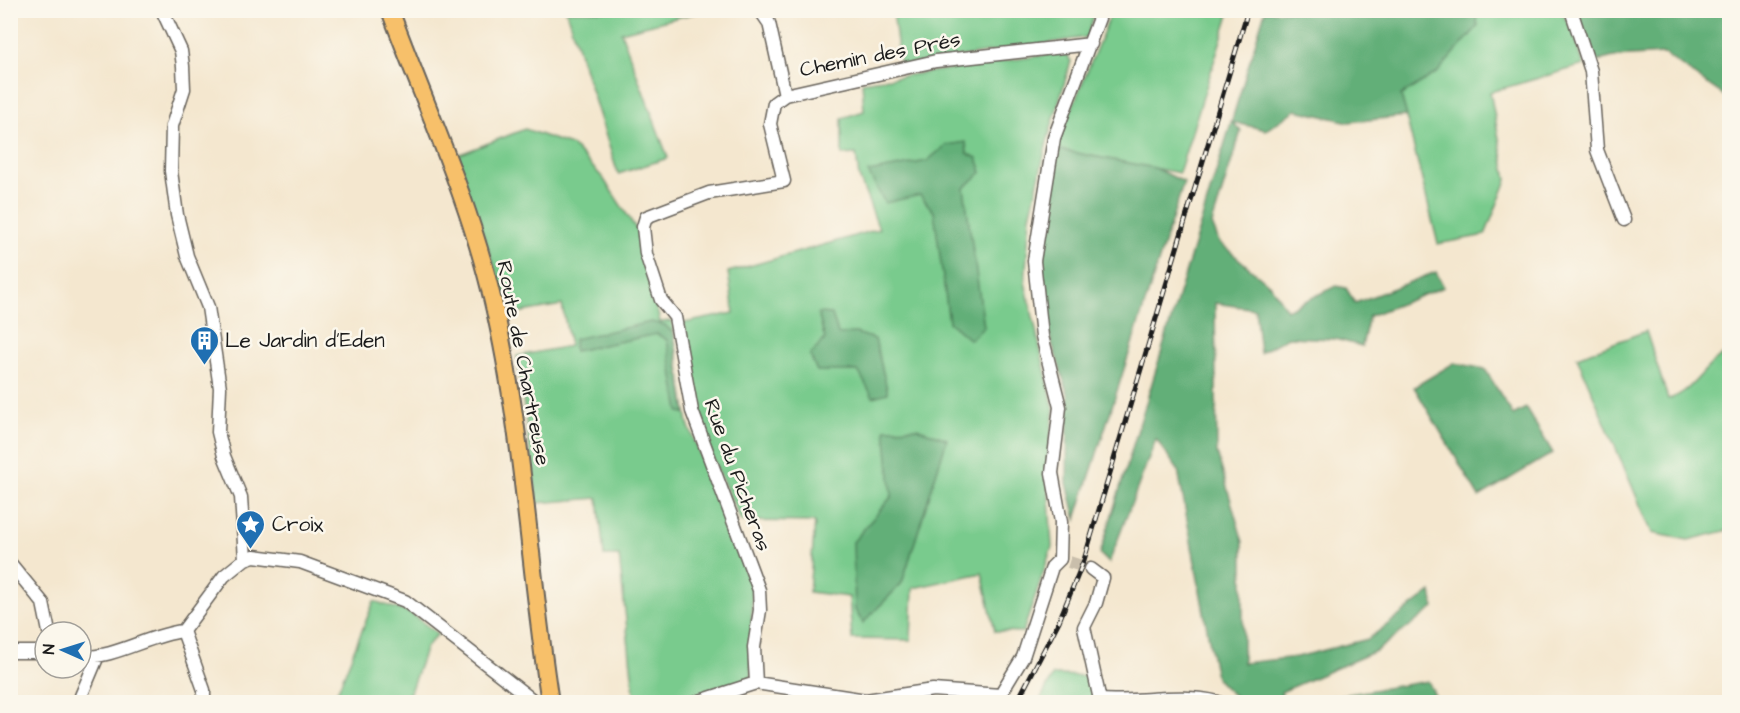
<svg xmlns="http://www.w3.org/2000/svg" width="1740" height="713" font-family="'Architects Daughter',sans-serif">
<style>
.green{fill:#79cb8d;stroke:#4a7454;stroke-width:1.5}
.forest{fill:#62af78;stroke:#3f664a;stroke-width:1.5}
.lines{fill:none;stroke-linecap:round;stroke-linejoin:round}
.minor-tunnel{stroke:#c9beab;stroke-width:12;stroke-dasharray:12 6;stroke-linecap:butt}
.minor-casing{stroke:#68635b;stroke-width:15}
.major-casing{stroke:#68635b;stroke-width:20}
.minor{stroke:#fff;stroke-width:12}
.major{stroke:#f7c06b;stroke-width:16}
.rail-casing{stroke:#1c1c1c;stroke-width:5}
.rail{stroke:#fbf7ec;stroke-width:3;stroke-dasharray:9;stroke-linecap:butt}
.labels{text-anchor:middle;stroke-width:5;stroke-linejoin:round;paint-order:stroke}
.street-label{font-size:21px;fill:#1c1c1c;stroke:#fbf7ec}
.poi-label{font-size:21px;fill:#1c1c1c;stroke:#fbf7ec;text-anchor:start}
</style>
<rect width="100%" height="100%" fill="#fbf7ec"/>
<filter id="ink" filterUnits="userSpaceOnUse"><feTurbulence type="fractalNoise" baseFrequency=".0167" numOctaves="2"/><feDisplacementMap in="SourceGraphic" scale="12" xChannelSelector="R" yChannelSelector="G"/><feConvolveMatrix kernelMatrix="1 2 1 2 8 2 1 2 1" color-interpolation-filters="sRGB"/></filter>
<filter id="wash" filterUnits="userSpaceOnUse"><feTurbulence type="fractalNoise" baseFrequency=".008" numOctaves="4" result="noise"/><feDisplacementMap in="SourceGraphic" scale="24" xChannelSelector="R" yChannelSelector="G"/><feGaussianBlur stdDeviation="1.35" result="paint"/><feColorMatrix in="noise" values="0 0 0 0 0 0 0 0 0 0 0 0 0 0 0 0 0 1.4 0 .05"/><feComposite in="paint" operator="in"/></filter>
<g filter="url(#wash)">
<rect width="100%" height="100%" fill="#f4e7cf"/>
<path class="green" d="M 566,11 L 703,11 L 621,32 L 668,158 L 618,174 Z
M 893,11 L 1095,11 L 1087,37 L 900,66 Z
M 1112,11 L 1230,11 L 1179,173 L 1055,149 Z
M 1475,11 L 1561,11 L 1573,31 L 1584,65 L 1490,92 L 1507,180 L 1485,235 L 1438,244 L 1401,96 L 1438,71 L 1478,26 Z
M 1065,52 L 1071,61 L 1047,142 L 1030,217 L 1025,282 L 1054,409 L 1047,467 L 1052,547 L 1023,632 L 995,631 L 982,573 L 913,588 L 911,640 L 852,639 L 849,597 L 809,592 L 815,522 L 741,521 L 700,431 L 684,323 L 734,313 L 728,272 L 879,229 L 859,177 L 856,154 L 842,155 L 842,118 L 864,111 L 862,82 Z
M 525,129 L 573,146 L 603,178 L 637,230 L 660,322 L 672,321 L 688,424 L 752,587 L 751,682 L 660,702 L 635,702 L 619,556 L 604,556 L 598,498 L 537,503 L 517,356 L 570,346 L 562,305 L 511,314 L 455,156 Z
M 1646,331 L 1668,399 C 1694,393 1704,362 1729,352 L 1729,530 L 1688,540 L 1652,533 L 1577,357 Z
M 374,601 L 410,613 L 438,634 L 426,647 L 409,695 L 412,702 L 330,702 L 330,697 L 338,690 Z
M 1053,675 L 1088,676 L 1099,702 L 1039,702 Z"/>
<path class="forest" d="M 1265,11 L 1475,11 L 1478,26 L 1438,72 L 1401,95 L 1407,116 L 1349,122 L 1296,110 L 1266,130 L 1232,122 L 1241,131 L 1212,224 L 1219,242 L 1271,286 L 1287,310 L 1336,286 L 1346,288 L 1355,303 L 1436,272 L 1444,287 L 1369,316 L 1362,346 L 1335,339 L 1288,337 L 1260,353 L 1255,309 L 1215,303 L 1217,453 L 1243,542 L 1243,663 L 1297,657 L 1368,639 L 1431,592 L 1434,608 L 1376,651 L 1281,692 L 1284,702 C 1247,703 1241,707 1216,678 L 1178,470 L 1156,439 L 1109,563 L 1100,554 Z
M 1573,11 L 1729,11 L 1729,99 L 1664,54 L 1614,57 L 1594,62 Z
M 966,142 L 967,153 L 977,158 L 982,172 L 964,188 L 984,327 L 970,340 L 949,322 L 934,212 L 920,195 L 885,203 L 868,172 L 927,161 L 946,145 Z
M 1055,149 L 1155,168 L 1184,182 L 1076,519 L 1067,483 L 1068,394 L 1049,334 L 1042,270 Z
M 818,313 L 832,314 L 838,334 L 856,333 L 875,339 L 888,393 L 873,397 L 858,371 L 817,371 L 810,355 L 825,339 Z
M 651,322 L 665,325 L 674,334 L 686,413 L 679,412 L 667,340 L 657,334 L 574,351 L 574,339 Z
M 1454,363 L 1485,369 L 1513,415 L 1526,408 L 1553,453 L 1479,497 L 1414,387 Z
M 917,428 L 947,439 L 902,583 L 863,623 L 855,610 L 853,542 L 892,496 L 885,429 Z
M 1428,681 L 1438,702 L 1299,702 Z"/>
</g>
<g filter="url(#ink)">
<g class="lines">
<path class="minor-tunnel" d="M 1069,562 L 1091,569"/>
<defs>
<path id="minor" d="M 162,10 L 181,51 L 183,66 L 184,89 L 172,126 L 171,171 L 177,215 L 187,256 L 208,307 L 220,388 L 218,432 L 224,456 L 241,497 L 245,559
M 760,10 L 769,23 L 785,95
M 1571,10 L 1591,71 L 1597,150 L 1624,220
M 1060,559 L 1061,522 L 1052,473 L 1060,407 L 1042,336 L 1034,261 L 1054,138 L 1102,10
M 10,563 L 43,603 L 49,632
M 1091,569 L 1103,578 L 1096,603 L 1084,627 L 1100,700 C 1139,703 1180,692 1218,702
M 183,631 L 204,690 L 204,702
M 10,652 L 45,652
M 81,657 C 116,658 148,635 183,631 L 224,576 L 245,559 L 254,556 L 300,562 L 405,601 L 535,702
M 756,683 L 754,647 L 760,610 L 759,590 L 692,411 L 675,317 L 661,300 L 646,254 L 643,227 L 646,217 L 709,193 L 784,181 L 770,124 L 774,103 L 785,95 L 936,61 L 1091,44
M 81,696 L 97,658
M 697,702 L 756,683 L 866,700 L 933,690 L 1000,695 L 1023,657 L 1052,567 L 1060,559"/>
<path id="major" d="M 390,10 C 426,107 470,201 493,302 C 524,434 529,569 550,702"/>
</defs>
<use href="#minor" class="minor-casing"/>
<use href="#major" class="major-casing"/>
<use href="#minor" class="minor"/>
<use href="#major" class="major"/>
<defs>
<path id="rail" d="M 1017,702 L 1059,621 L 1084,560 L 1248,10"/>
</defs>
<use href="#rail" class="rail-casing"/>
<use href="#rail" class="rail"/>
</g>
</g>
<defs>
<symbol id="building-pin" viewBox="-11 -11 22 30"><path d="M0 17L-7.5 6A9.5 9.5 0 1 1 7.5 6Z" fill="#1f6fb2" stroke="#fbf7ec"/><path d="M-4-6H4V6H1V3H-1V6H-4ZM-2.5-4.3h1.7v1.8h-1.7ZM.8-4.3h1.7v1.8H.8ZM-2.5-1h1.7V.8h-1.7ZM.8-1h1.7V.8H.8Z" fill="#fff"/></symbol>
<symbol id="sight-pin" viewBox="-11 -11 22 30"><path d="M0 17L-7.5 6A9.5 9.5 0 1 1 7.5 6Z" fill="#1f6fb2" stroke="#fbf7ec"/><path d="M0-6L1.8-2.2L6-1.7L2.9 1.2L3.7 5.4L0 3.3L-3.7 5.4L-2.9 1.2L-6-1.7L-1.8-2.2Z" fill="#fff"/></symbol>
</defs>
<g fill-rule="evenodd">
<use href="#building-pin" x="188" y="324" width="33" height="45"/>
<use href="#sight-pin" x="234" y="508" width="33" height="45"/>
</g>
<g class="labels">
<g class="street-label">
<text transform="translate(880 54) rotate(-11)" y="7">Chemin des Prés</text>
<text transform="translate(524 363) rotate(79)" y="7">Route de Chartreuse</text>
<text transform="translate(738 475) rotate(70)" y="7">Rue du Picheras</text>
</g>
<g class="poi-label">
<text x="225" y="347">Le Jardin d'Eden</text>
<text x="272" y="531">Croix</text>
</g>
</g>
<rect width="1740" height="713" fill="none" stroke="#fbf7ec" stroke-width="36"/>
<g transform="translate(63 650) rotate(273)"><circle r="28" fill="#fbf7ec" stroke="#a29f99" stroke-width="1.5"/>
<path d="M0-4.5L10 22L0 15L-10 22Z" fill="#1f6fb2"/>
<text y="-9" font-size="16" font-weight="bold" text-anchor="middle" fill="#1c1c1c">N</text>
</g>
</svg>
